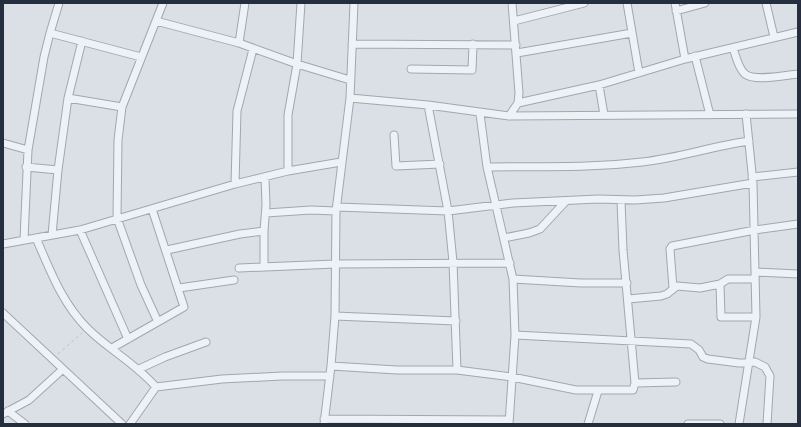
<svg xmlns="http://www.w3.org/2000/svg" width="801" height="427" font-family="'DejaVu Sans',sans-serif">
<style>
.lines{fill:none;stroke-linecap:round;stroke-linejoin:round}
.minor-casing{stroke:#a0a7b1;stroke-width:9}
.path{stroke:#b9bec6;stroke-width:1;stroke-dasharray:3 3;stroke-linecap:butt}
.minor{stroke:#eef1f5;stroke-width:7}
</style>
<rect width="100%" height="100%" fill="#dbe0e7"/>
<g class="lines">
<defs>
<path id="minor" d="M 627,3 L 639,73
M 675,3 L 685,59
M 766,3 L 774,37
M 676,11 L 705,3
M 156,21 L 239,43 L 297,64 L 350,80
M 514,21 L 584,3
M 50,33 L 59,3
M 239,43 L 245,3
M 352,44 L 516,45
M 733,48 C 736,56 738,68 745,74 C 755,82 786,75 798,74
M 517,53 L 632,33
M 695,56 L 710,115
M 411,69 L 472,70 L 473,44
M 599,85 L 604,115
M 68,98 L 122,107
M 350,98 L 428,105 L 509,116 L 798,114
M 518,103 L 599,85 L 685,59 L 798,32
M 428,105 L 448,211 L 453,262 L 457,370
M 480,114 L 487,167 L 513,279 L 515,335 L 509,424
M 509,116 L 518,103 L 519,93 L 512,3
M 394,135 L 396,166 L 440,164
M 3,143 L 28,150
M 26,167 L 58,170
M 487,167 C 539,166 591,168 642,162 C 678,158 713,146 749,141
M 288,171 L 288,115 L 297,64 L 301,3
M 752,177 L 798,172
M 235,184 L 237,111 L 253,49
M 621,201 L 623,250 L 635,383 L 676,382
M 337,207 L 448,211 L 513,203 L 598,199 L 635,200 L 664,198 L 753,183
M 266,213 L 311,210 L 336,211
M 80,230 L 128,339
M 264,231 L 264,266
M 52,235 L 58,170 L 68,98 L 82,41
M 36,238 C 50,270 62,303 87,328 C 109,350 134,362 156,387 L 222,379 L 282,376 L 330,376
M 504,238 L 529,233 L 540,229 L 566,201
M 24,239 L 28,150 L 44,57 L 50,33 L 141,57
M 3,244 L 80,230 L 235,184 L 288,171 L 341,162
M 167,250 L 240,234 L 264,231 L 266,205 L 265,177
M 239,268 L 335,264 L 510,263
M 755,272 L 798,274
M 513,279 L 581,283 L 627,283
M 720,284 L 721,317 L 756,317
M 179,288 L 234,280
M 673,288 L 670,249 L 672,246 L 755,230 L 798,224
M 628,299 L 661,296 L 667,294 L 677,286 L 700,288 L 720,284 L 728,279 L 754,279
M 3,313 L 122,424
M 335,316 L 456,321
M 158,322 L 141,285 L 117,218 L 118,140 L 122,107 L 163,3
M 515,335 L 691,344 L 699,350 L 703,357 L 708,359 L 739,363 L 755,362 L 765,367 L 770,376 L 767,424
M 112,348 L 184,307 L 152,209
M 331,366 L 397,370 L 457,370 L 512,377 L 576,390 L 633,390 L 635,383
M 139,369 L 165,357 L 206,342
M 8,411 L 25,424
M 3,414 L 29,400 L 63,369
M 324,419 L 509,420
M 130,424 L 156,387
M 324,424 L 331,366 L 335,316 L 336,211 L 350,98 L 354,3
M 588,424 L 598,391
M 688,424 L 720,424
M 739,424 L 756,317 L 753,183 L 746,114"/>
</defs>
<use href="#minor" class="minor-casing"/>
<path class="path" d="M 58,354 L 82,333"/>
<use href="#minor" class="minor"/>
</g>
<rect width="801" height="427" fill="none" stroke="#242e3f" stroke-width="8"/>
</svg>
